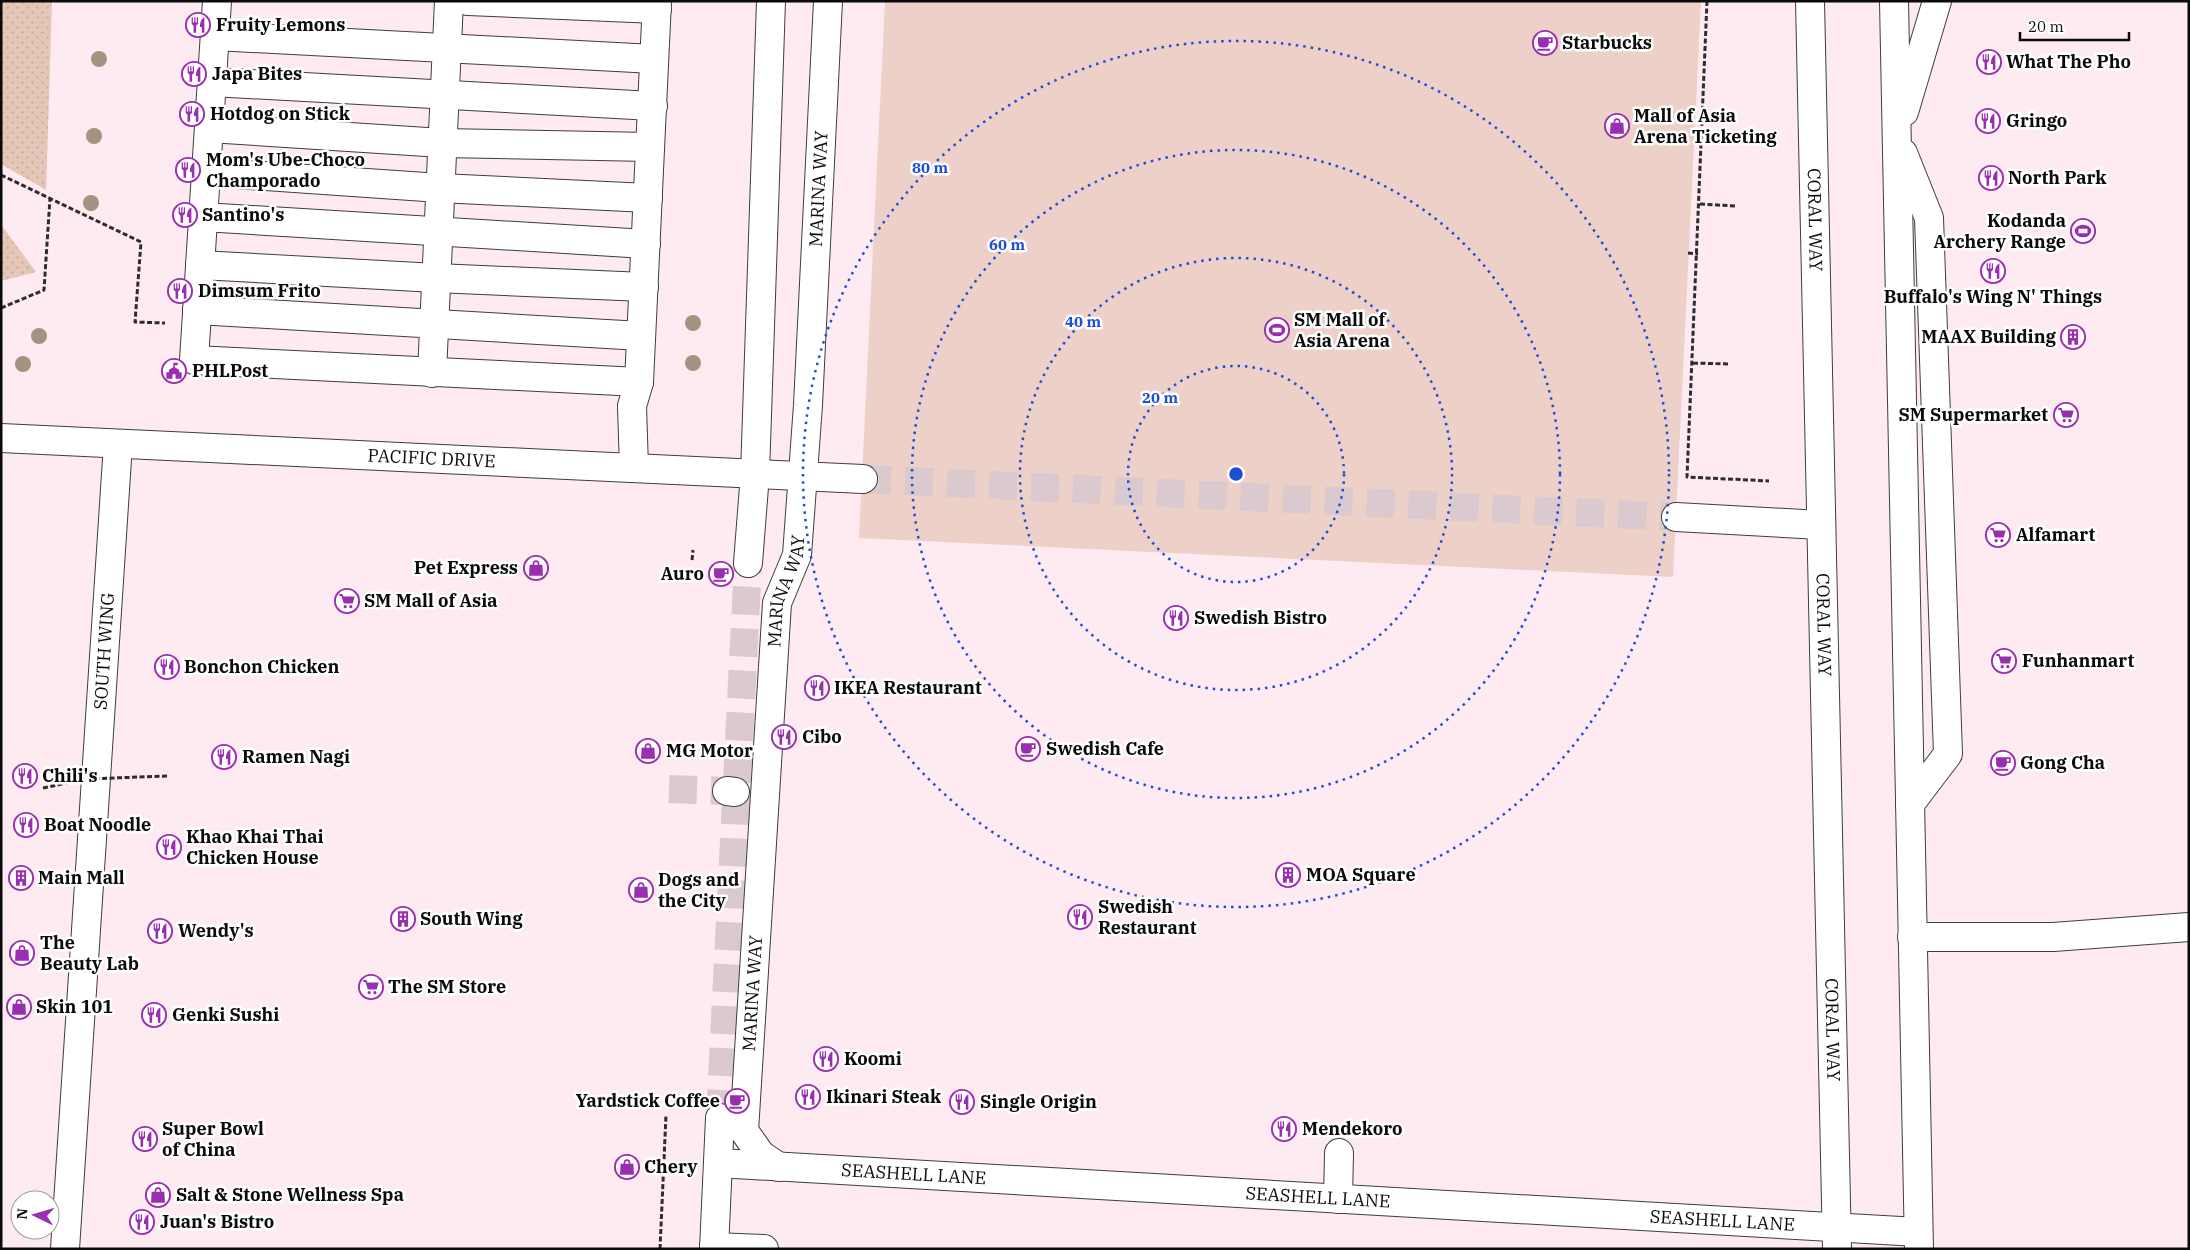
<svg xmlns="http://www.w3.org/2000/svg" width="2190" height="1250" font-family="'IBM Plex Serif',serif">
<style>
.grass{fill:url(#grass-dots)}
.pitch{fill:#edd0c8}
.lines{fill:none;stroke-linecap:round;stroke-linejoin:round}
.minor-tunnel{stroke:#dac9ce;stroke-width:28;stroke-dasharray:28 14;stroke-linecap:butt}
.minor-casing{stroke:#3e3e3e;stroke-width:30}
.path{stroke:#2d2d2d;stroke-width:3;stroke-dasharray:5 2.5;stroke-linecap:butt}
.minor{stroke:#fff;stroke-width:28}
.path-bridge{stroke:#2d2d2d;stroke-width:3;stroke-dasharray:5 2.5;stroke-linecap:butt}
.tree{fill:#a5917f}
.ring{fill:none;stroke:#1d4ed8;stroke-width:2.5;stroke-dasharray:2.5 5}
.labels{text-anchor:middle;stroke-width:5;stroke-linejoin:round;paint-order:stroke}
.poi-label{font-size:18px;font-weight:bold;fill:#0b0b0b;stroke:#fff;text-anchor:start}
.street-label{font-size:18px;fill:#0b0b0b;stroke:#fff}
.centre{fill:#1d4ed8;stroke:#fff;stroke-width:2.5}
.ring-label{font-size:15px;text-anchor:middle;font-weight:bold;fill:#1d4ed8;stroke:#fff;stroke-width:5;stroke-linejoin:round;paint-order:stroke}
</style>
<defs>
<pattern id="grass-dots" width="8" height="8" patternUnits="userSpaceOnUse" patternTransform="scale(1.25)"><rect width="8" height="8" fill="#e5c7b7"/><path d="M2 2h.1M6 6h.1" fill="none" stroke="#c3aa9c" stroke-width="1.8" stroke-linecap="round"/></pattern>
</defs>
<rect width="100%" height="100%" fill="#feeaf1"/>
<path class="grass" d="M 1,1 L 52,1 L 46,190 L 1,164 Z
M 1,226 L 2,226 L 36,272 L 1,281 Z"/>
<path class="pitch" d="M 885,1 L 1701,1 L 1673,577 L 859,538 Z"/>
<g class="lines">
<path class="minor-tunnel" d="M 863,479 L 1676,517
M 669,789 L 727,791
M 720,1118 L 748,563"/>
<defs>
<g id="minor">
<path d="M 217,1 L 194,360 L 639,382"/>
<path d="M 468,1 L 657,9"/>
<path id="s1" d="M 1810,1 L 1837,1249"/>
<path d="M 1894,1 L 1919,1249"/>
<path d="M 215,36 L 654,59"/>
<path d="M 212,82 L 653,106"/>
<path d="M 1904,112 L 1937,1"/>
<path d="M 209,128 L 442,143 L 650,147"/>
<path d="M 1903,153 L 1929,218 L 1948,754 L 1910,804"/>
<path d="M 206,172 L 440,188 L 648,198"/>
<path d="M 203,217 L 646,244"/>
<path d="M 200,265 L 436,278 L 644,287"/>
<path d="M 197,310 L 641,336"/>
<path d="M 432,373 L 449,1"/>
<path id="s2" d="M 1,438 L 863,479"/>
<path d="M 634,468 L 632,406 L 639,382 L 657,1"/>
<path d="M 1676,517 L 1821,525"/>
<path d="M 748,563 L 755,474 L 771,1"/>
<path d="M 727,791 L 735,792"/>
<path d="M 1912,937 L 2053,937 L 2189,927"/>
<path id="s3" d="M 718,1163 L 1918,1232"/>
<path id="s4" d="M 779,1167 L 761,1155 L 744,1131 L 777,603 L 797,555 L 808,405 L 828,1"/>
<path d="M 1338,1199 L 1339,1153"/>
<path d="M 714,1247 L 764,1249"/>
<path id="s5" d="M 65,1249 L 118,444"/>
<path d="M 714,1249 L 720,1118"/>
</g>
</defs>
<use href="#minor" class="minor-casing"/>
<path class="path" d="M 1707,1 L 1687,477 L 1769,481
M 1,175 L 141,242 L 135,322 L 165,323
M 1700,204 L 1735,206
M 1688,253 L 1698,254
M 1,308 L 44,290 L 50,198
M 1693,363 L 1729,364
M 692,560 L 693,550
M 660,1249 L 666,1115"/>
<use href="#minor" class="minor"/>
<path class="path-bridge" d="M 43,788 L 86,779 L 167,776"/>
</g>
<g class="tree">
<circle cx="99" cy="59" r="8"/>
<circle cx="94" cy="136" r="8"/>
<circle cx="91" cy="203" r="8"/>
<circle cx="693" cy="323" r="8"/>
<circle cx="39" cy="336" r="8"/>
<circle cx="693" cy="363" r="8"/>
<circle cx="23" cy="364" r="8"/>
</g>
<g class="ring">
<circle cx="1236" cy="474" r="108"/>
<circle cx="1236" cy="474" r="216"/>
<circle cx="1236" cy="474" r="324"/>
<circle cx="1236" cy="474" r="433"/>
</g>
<defs>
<symbol id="restaurant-ring" viewBox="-11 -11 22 22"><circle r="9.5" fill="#fff" stroke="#992eb0" stroke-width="1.5"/><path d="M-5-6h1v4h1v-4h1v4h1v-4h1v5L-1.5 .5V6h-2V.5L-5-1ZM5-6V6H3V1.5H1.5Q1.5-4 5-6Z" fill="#992eb0"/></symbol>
<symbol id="cafe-ring" viewBox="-11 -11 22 22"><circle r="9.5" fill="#fff" stroke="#992eb0" stroke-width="1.5"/><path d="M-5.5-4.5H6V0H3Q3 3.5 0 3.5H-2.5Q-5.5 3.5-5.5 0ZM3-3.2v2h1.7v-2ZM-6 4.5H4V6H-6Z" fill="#992eb0"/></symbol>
<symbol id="shop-ring" viewBox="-11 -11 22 22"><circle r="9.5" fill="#fff" stroke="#992eb0" stroke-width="1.5"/><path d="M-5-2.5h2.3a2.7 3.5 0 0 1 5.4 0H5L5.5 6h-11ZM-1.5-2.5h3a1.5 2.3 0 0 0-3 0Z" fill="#992eb0"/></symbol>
<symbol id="stadium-ring" viewBox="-11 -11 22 22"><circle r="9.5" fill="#fff" stroke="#992eb0" stroke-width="1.5"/><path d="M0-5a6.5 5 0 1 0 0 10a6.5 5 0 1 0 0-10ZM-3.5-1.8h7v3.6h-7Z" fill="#992eb0"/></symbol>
<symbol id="building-ring" viewBox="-11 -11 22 22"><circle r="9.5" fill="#fff" stroke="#992eb0" stroke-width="1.5"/><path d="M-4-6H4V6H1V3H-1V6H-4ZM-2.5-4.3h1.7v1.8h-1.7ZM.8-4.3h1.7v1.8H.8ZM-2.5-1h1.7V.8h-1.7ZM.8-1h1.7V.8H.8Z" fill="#992eb0"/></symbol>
<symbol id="civic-ring" viewBox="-11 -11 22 22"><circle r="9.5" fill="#fff" stroke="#992eb0" stroke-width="1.5"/><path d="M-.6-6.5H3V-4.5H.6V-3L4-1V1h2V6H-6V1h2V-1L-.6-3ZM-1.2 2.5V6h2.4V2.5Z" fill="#992eb0"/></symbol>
<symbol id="supermarket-ring" viewBox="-11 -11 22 22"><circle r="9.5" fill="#fff" stroke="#992eb0" stroke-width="1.5"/><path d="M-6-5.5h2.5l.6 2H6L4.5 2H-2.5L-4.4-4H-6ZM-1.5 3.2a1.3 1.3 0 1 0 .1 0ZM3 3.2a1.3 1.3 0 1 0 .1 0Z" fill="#992eb0"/></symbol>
</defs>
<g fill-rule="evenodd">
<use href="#restaurant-ring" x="184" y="11" width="28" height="28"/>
<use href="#cafe-ring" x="1531" y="29" width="28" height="28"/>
<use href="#restaurant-ring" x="1975" y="48" width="28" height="28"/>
<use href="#restaurant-ring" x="180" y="60" width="28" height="28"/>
<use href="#restaurant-ring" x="178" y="100" width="28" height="28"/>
<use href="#restaurant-ring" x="1974" y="107" width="28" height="28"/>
<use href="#shop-ring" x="1603" y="112" width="28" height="28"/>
<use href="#restaurant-ring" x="174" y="156" width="28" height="28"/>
<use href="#restaurant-ring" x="1977" y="164" width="28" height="28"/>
<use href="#restaurant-ring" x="171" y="201" width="28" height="28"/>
<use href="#stadium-ring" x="2069" y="217" width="28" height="28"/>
<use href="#restaurant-ring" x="1979" y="257" width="28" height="28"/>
<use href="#restaurant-ring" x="166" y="277" width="28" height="28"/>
<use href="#stadium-ring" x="1263" y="316" width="28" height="28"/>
<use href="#building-ring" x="2059" y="323" width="28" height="28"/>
<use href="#civic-ring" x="160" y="357" width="28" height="28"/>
<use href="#supermarket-ring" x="2052" y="401" width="28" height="28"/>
<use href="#supermarket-ring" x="1984" y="521" width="28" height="28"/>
<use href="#shop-ring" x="522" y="554" width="28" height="28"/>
<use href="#cafe-ring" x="707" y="560" width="28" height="28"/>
<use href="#supermarket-ring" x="333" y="587" width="28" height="28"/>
<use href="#restaurant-ring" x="1162" y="604" width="28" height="28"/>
<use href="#supermarket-ring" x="1990" y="647" width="28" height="28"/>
<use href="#restaurant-ring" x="153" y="653" width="28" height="28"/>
<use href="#restaurant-ring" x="803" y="674" width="28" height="28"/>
<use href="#restaurant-ring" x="770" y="723" width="28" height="28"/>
<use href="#cafe-ring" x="1014" y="735" width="28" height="28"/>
<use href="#shop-ring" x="634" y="737" width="28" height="28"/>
<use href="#restaurant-ring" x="210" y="743" width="28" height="28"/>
<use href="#cafe-ring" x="1989" y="749" width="28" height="28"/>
<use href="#restaurant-ring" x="11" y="762" width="28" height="28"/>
<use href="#restaurant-ring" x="12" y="811" width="28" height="28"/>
<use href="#restaurant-ring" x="155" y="833" width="28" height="28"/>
<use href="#building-ring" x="1274" y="861" width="28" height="28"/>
<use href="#building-ring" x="7" y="864" width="28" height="28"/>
<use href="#shop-ring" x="627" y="876" width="28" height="28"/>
<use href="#restaurant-ring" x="1066" y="903" width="28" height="28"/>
<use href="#building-ring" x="389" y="905" width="28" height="28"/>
<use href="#restaurant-ring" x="146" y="917" width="28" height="28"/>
<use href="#shop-ring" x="8" y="939" width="28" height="28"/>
<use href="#supermarket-ring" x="357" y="973" width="28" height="28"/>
<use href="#shop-ring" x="5" y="993" width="28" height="28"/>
<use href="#restaurant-ring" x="140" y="1001" width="28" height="28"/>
<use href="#restaurant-ring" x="812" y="1045" width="28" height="28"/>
<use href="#restaurant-ring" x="794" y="1083" width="28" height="28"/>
<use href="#cafe-ring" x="723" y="1087" width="28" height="28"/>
<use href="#restaurant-ring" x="948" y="1088" width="28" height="28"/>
<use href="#restaurant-ring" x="1270" y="1115" width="28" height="28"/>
<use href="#restaurant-ring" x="131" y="1125" width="28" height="28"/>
<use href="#shop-ring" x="613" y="1153" width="28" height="28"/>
<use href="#shop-ring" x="144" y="1181" width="28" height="28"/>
<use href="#restaurant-ring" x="128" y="1208" width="28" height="28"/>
</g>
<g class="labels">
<g class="poi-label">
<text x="216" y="31">Fruity Lemons</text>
<text x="1562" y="49">Starbucks</text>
<text x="2006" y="68">What The Pho</text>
<text x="212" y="80">Japa Bites</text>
<text x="210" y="120">Hotdog on Stick</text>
<text x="1634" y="122">Mall of Asia<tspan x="1634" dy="21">Arena Ticketing</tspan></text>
<text x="2006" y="127">Gringo</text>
<text x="206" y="166">Mom's Ube-Choco<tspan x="206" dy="21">Champorado</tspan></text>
<text x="2008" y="184">North Park</text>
<text x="202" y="221">Santino's</text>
<text x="2066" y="227" text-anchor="end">Kodanda<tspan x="2066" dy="21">Archery Range</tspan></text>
<text x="198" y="297">Dimsum Frito</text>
<text x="1993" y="303" text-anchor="middle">Buffalo's Wing N' Things</text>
<text x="1294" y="326">SM Mall of<tspan x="1294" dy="21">Asia Arena</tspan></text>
<text x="2056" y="343" text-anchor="end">MAAX Building</text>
<text x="192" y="377">PHLPost</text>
<text x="2048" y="421" text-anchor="end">SM Supermarket</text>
<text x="2016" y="541">Alfamart</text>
<text x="518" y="574" text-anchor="end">Pet Express</text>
<text x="704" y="580" text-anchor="end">Auro</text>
<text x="364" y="607">SM Mall of Asia</text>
<text x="1194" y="624">Swedish Bistro</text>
<text x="2022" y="667">Funhanmart</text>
<text x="184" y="673">Bonchon Chicken</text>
<text x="834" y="694">IKEA Restaurant</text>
<text x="802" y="743">Cibo</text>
<text x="1046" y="755">Swedish Cafe</text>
<text x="666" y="757">MG Motor</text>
<text x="242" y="763">Ramen Nagi</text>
<text x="2020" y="769">Gong Cha</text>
<text x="42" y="782">Chili's</text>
<text x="44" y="831">Boat Noodle</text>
<text x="186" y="843">Khao Khai Thai<tspan x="186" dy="21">Chicken House</tspan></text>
<text x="1306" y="881">MOA Square</text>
<text x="38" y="884">Main Mall</text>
<text x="658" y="886">Dogs and<tspan x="658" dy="21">the City</tspan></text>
<text x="1098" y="913">Swedish<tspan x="1098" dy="21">Restaurant</tspan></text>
<text x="420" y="925">South Wing</text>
<text x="178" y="937">Wendy's</text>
<text x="40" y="949">The<tspan x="40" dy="21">Beauty Lab</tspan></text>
<text x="388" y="993">The SM Store</text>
<text x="36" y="1013">Skin 101</text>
<text x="172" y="1021">Genki Sushi</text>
<text x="844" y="1065">Koomi</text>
<text x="826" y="1103">Ikinari Steak</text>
<text x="720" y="1107" text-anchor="end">Yardstick Coffee</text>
<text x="980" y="1108">Single Origin</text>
<text x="162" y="1135">Super Bowl<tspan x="162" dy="21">of China</tspan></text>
<text x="1302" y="1135">Mendekoro</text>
<text x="644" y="1173">Chery</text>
<text x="176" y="1201">Salt &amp; Stone Wellness Spa</text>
<text x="160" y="1228">Juan's Bistro</text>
</g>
<g class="street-label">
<text dy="6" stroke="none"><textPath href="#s4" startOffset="999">MARINA WAY</textPath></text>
<text dy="6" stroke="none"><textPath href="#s1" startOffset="219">CORAL WAY</textPath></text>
<text dy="6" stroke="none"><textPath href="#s2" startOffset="431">PACIFIC DRIVE</textPath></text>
<text dy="6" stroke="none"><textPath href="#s4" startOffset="594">MARINA WAY</textPath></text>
<text dy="6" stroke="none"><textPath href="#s1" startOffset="624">CORAL WAY</textPath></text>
<text dy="6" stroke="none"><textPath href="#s5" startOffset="599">SOUTH WING</textPath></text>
<text dy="6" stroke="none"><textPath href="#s4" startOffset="189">MARINA WAY</textPath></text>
<text dy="6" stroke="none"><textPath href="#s1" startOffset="1029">CORAL WAY</textPath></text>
<text dy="6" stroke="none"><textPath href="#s3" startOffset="196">SEASHELL LANE</textPath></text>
<text dy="6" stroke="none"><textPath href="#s3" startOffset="601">SEASHELL LANE</textPath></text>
<text dy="6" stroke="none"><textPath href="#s3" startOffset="1006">SEASHELL LANE</textPath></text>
</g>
</g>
<circle cx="1236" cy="474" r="8" class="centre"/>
<g class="ring-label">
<text x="930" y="173">80 m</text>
<text x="1007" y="250">60 m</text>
<text x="1083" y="327">40 m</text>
<text x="1160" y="403">20 m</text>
</g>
<rect width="2190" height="1250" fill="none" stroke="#0b0b0b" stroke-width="5"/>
<g transform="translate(35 1215) rotate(275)"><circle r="24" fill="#ffffff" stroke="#9d9d9d"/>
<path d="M0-4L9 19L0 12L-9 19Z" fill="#992eb0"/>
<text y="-8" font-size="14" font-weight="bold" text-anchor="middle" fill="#0b0b0b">N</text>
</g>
<path d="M2020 32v8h109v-8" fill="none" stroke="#0b0b0b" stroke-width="2.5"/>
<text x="2028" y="32" font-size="15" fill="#0b0b0b" stroke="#ffffff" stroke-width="4" paint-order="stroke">20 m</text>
</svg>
